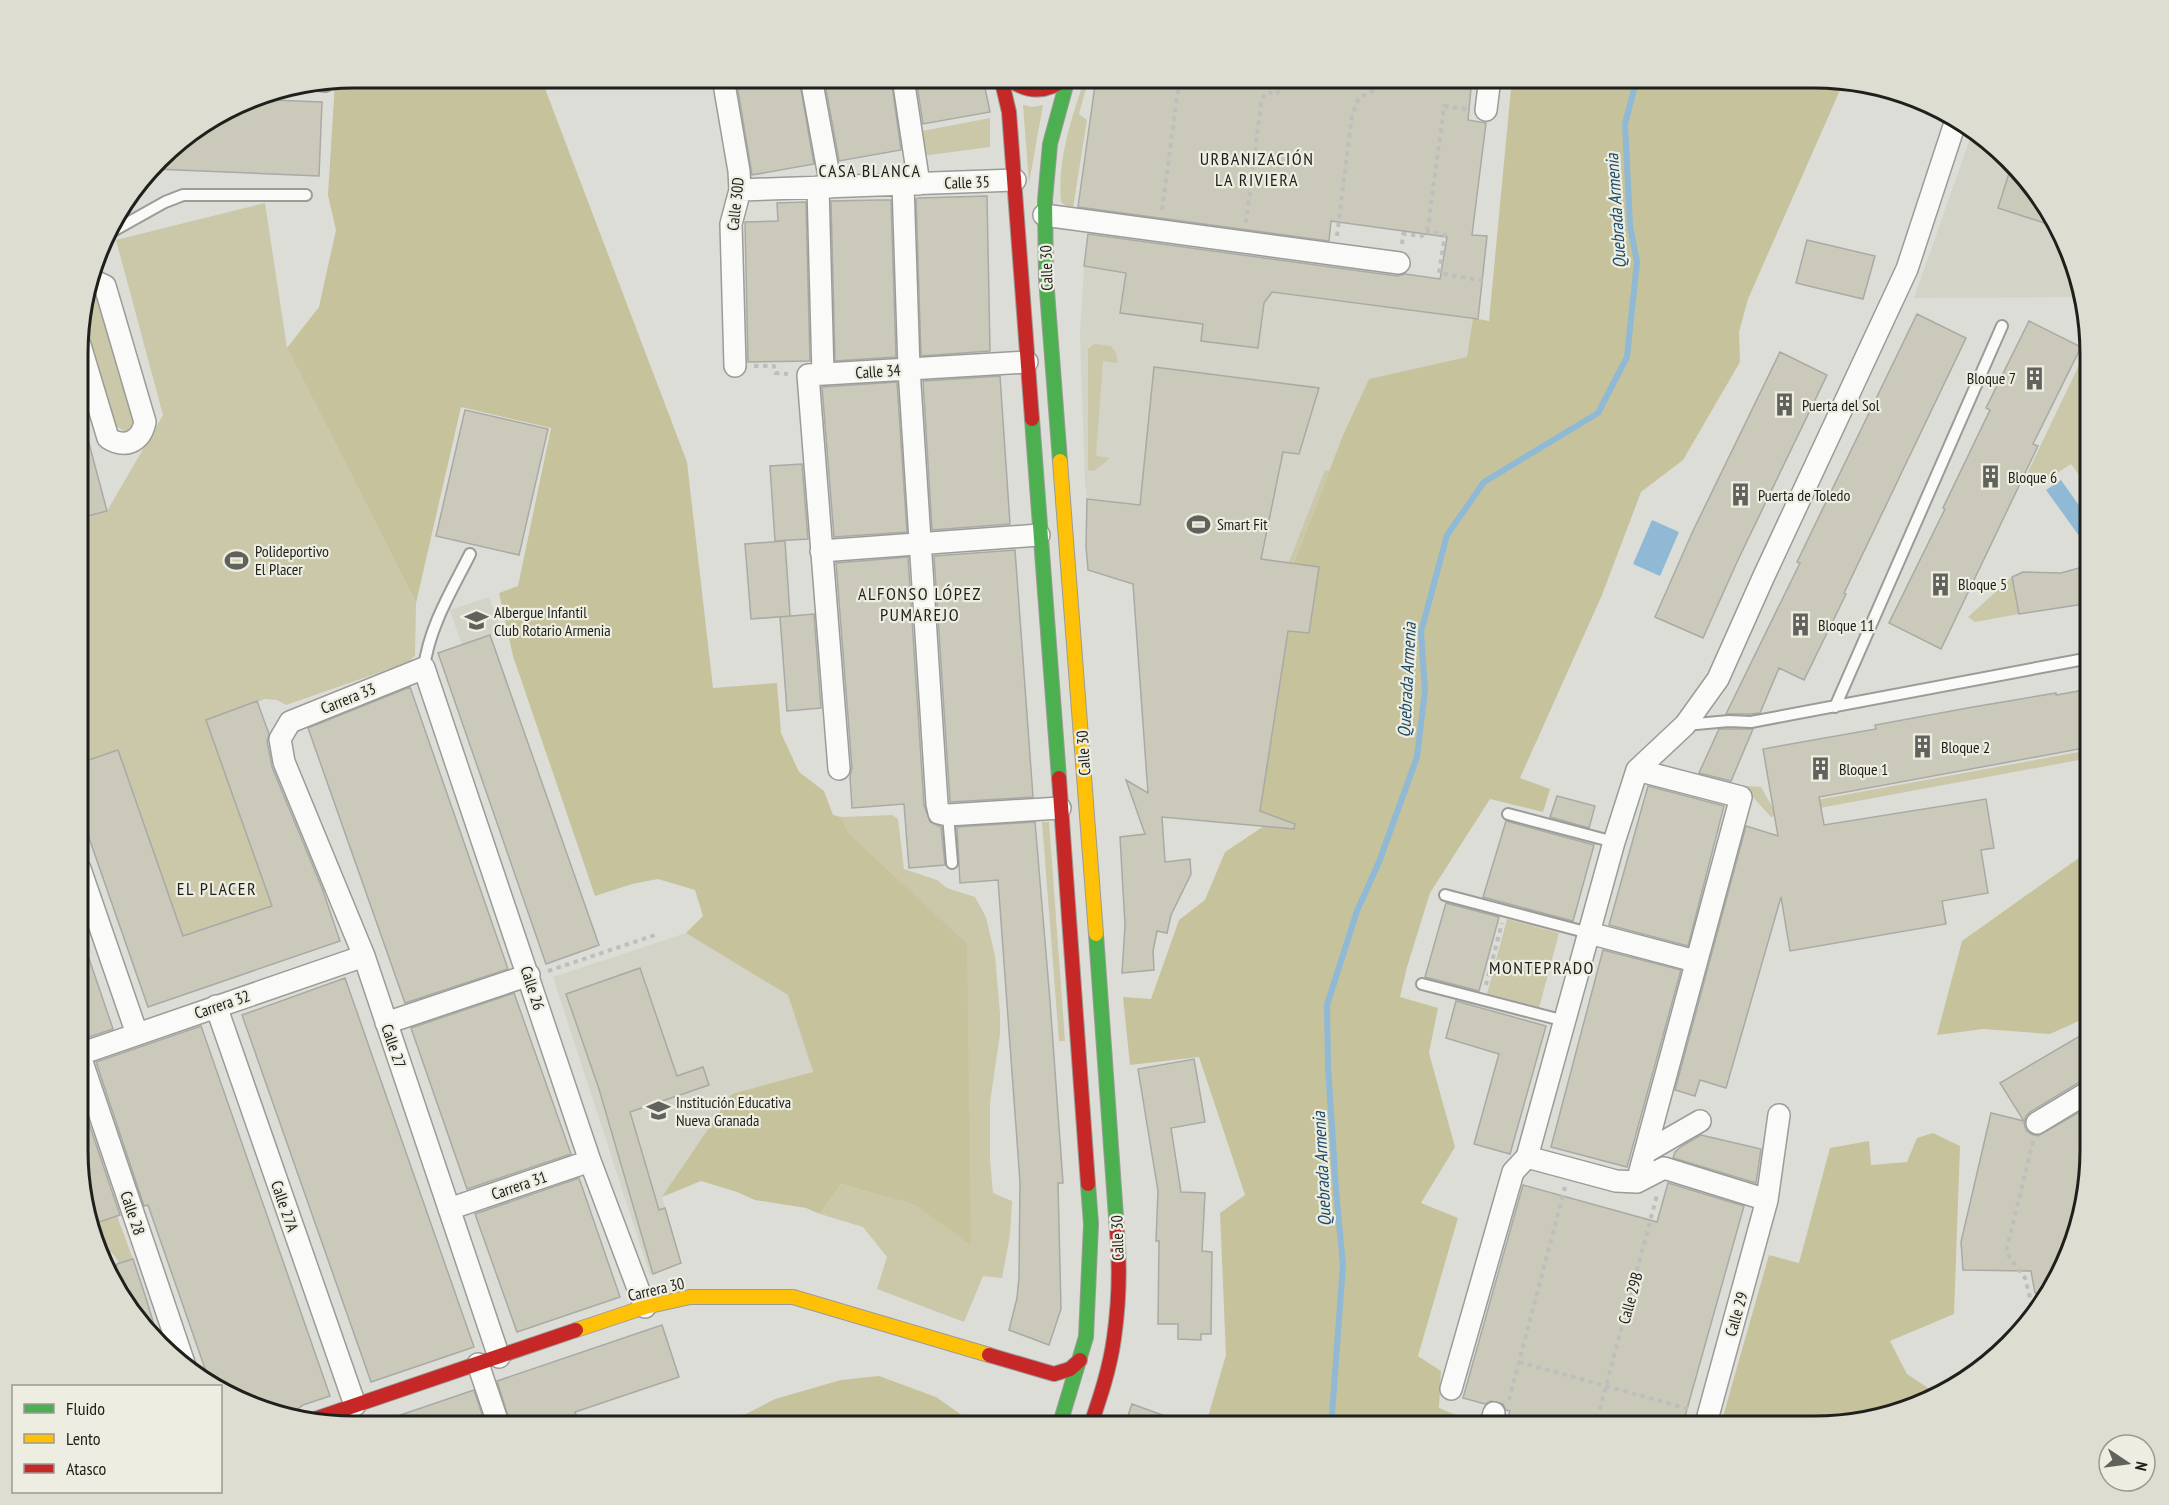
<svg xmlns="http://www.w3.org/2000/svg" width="2169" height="1505" font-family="'PT Sans Narrow',sans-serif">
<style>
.built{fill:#d3d3c7}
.green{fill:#cac8a8}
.forest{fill:#c6c29c}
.water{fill:#8fb9d5}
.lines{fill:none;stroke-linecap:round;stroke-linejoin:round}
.stream{stroke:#8fb9d5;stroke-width:6}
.building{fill:#cbcaba;stroke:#a9a9a5;stroke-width:1.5}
.lane-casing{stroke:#9b9b97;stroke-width:14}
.street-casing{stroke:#9b9b97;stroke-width:24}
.fast-casing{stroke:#9b9b97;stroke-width:16}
.slow-casing{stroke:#9b9b97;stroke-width:16}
.jam-casing{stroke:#9b9b97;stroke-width:16}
.path{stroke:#bebebd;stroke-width:4;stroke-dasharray:4.5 4.5;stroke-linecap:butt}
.lane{stroke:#fafaf9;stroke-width:10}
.street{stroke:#fafaf9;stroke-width:21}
.fast{stroke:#4caf50;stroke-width:14}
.slow{stroke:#ffc107;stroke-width:14}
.jam{stroke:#c62828;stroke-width:14}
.labels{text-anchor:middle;stroke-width:4.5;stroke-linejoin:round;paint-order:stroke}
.street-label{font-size:16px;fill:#1f1f1b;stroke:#edede2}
.poi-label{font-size:16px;fill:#1f1f1b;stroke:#edede2;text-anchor:start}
.neighbourhood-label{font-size:18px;letter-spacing:1.5px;fill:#1f1f1b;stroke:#edede2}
.water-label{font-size:18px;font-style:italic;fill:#1d4b69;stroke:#edede2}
.rim{fill:none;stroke:#1f1f1b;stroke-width:3}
</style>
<rect width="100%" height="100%" fill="#ddddd8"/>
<path class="built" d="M 1973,130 L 1983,135 L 2054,216 L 2079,297 L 1914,298 Z
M 1084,266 L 1318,299 L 1473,318 L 1468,357 L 1369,379 L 1343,435 L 1294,563 L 1086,536 L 1087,499 L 1085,482 L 1080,335 Z
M 489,597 L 501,631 L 462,645 L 450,610 Z
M 686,933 L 788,995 L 813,1073 L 662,1197 L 681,1263 L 650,1275 L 553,977 Z"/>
<path class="green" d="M 1085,78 L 1089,78 L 1079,114 L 1087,120 L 1073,208 L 1066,206 L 1061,202 C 1057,160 1072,117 1085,78 Z
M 1023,105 L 1032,107 L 1043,105 L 1029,183 Z
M 990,118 L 990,147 L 922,156 L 920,146 L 922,131 Z
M 265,203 L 287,348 L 416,603 L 415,656 L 407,663 L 286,705 L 277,700 L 265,699 L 207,720 L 272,906 L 183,936 L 80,763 L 80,518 L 107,511 L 163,415 L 116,240 Z
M 87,295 L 93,295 L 98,300 L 134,421 L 132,428 L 125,432 L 116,426 L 82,312 Z
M 2090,342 L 2090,490 L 2071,464 L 2039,485 L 2028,472 Z
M 1094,344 L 1111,346 L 1116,353 L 1118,363 L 1103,361 L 1096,456 L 1110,458 L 1094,471 L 1088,470 L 1088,349 Z
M 1325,470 L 1329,471 L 1294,563 L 1289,562 Z
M 2012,577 L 2019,614 L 1975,622 L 1968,617 Z
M 2090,750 L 2090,758 L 1771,817 L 1751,795 L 1697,779 L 1699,772 L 1730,785 L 1761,787 L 1773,808 Z
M 892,815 L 898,819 L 904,869 L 937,880 L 947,888 L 975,897 L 986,917 L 995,956 L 1000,1013 L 1000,1034 L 990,1102 L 990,1160 L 993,1193 L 1012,1201 L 1010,1235 L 1002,1278 L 983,1276 L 964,1322 L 877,1289 L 887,1257 L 863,1227 L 820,1214 L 841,1184 L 915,1205 L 971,1244 L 849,834 L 841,817 Z
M 1042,822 L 1049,822 L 1065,1041 L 1059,1041 Z
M 1507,919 L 1559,933 L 1539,1008 L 1487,994 Z
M 117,1216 L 133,1259 L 119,1264 C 116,1255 110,1250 101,1248 L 93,1224 Z"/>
<path class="forest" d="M 354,78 L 541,78 L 687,462 L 713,688 L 777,683 L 781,733 L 799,772 L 824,791 L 833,815 L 841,817 L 849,834 L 967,944 L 971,1245 L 915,1205 L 841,1184 L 820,1214 L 806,1208 L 755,1200 L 737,1192 L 701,1181 L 662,1197 L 732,1094 L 813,1072 L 788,995 L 686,933 L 703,916 L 695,890 L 658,879 L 632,884 L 595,896 L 513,656 L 499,593 L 518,586 L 551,428 L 461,407 L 416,603 L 287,348 L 319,307 L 336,230 L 328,195 L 335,82 Z
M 1512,78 L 1833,79 L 1844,81 L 1748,299 L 1739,332 L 1740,362 L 1683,460 L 1641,492 L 1602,595 L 1520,778 L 1550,789 L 1543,812 L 1490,799 L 1430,893 L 1407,967 L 1400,997 L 1438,1008 L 1429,1053 L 1455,1147 L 1421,1203 L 1458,1218 L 1418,1356 L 1441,1371 L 1439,1408 L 1478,1424 L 1477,1427 L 1205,1427 L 1226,1355 L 1220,1213 L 1245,1195 L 1199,1057 L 1130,1065 L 1123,997 L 1151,999 L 1179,920 L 1205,900 L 1225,852 L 1264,826 L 1265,813 L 1260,811 L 1288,631 L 1309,633 L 1319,567 L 1294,563 L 1343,435 L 1369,379 L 1467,357 L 1473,318 L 1489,321 Z
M 2090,850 L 2090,1016 L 2050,1034 L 1983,1029 L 1937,1035 L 1962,941 Z
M 1933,1133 L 1960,1146 L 1954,1314 L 1890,1341 L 1907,1374 L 1940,1396 L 1815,1427 L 1720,1427 L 1769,1255 L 1799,1263 L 1830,1148 L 1869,1141 L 1871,1165 L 1907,1162 L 1917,1138 Z
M 879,1376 L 936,1397 L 966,1418 L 964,1427 L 673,1427 L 693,1418 L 713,1419 L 746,1414 L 775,1399 L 841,1380 Z"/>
<path class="water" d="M 2061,480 L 2090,521 L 2090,551 L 2046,490 Z
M 1652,520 L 1679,532 L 1660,576 L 1633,564 Z"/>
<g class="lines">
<path class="stream" d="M 1331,1427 L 1343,1265 L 1336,1190 L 1328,1066 L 1327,1005 L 1357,911 L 1379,862 L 1417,757 L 1425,690 L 1421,632 L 1447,535 L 1484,482 L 1598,413 L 1627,357 L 1637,262 L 1630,226 L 1625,124 L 1637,78"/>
</g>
<path class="building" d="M 736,78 L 799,78 L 814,164 L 752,175 Z
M 824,78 L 891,78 L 901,150 L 839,161 Z
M 916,78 L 983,78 L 990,112 L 923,124 Z
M 1096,78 L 1472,78 L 1468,120 L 1486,123 L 1472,235 L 1487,236 L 1478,319 L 1272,292 L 1264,303 L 1258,348 L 1201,341 L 1203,324 L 1120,313 L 1126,273 L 1084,266 L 1088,234 L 1397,276 L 1405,274 L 1440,279 L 1447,237 L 1331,221 L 1329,241 L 1078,207 Z
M 248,99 L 322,102 L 319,176 L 155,169 L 172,147 Z
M 2011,167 L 2054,216 L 2057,227 L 1998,208 Z
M 987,196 L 990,351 L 921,356 L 916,199 L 918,198 Z
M 879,200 L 891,200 L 896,357 L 835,361 L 831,201 Z
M 806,202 L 810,361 L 748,362 L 745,222 L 778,221 L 777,203 Z
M 1807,240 L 1875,256 L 1863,299 L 1796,283 Z
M 1917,314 L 1966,338 L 1844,593 L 1846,594 L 1804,680 L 1779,668 L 1760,713 L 1750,714 L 1726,714 L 1800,563 L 1797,562 Z
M 2029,321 L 2081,347 L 2033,444 L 2038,446 L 1941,649 L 1889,623 L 1945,509 L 1943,508 L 1990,410 L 1986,408 Z
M 1780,352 L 1827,375 L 1737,562 L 1703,638 L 1655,617 L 1692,533 Z
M 1154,367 L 1319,388 L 1299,454 L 1283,452 L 1261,559 L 1319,567 L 1309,633 L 1288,631 L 1260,811 L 1295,824 L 1294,829 L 1162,817 L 1165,862 L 1190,859 L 1191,874 L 1171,915 L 1167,933 L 1157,931 L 1153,951 L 1154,970 L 1122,973 L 1125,925 L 1120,837 L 1145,834 L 1126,780 L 1148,793 L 1133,584 L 1088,570 L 1086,546 L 1087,499 L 1140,505 Z
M 1000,376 L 1010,524 L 932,530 L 923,381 Z
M 897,382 L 907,532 L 834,537 L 822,387 Z
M 465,410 L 548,429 L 519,555 L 436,536 Z
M 80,432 L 86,432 L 107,511 L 80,518 Z
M 802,464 L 808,539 L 775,541 L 770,466 Z
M 785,541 L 790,616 L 751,619 L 745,544 Z
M 1015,550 L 1033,797 L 950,802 L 934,556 Z
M 908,557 L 924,805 L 930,822 L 941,827 L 945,865 L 909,868 L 904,804 L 852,808 L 850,776 L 852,768 L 836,563 Z
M 2090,565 L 2090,603 L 2019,614 L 2012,577 L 2023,572 L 2061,573 Z
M 814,614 L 821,708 L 787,711 L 780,617 Z
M 490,635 L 599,945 L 546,964 L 438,653 Z
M 410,687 L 508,969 L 405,1003 L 308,728 Z
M 2090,689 L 2090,747 L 1819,797 L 1824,825 L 1986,799 L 1994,848 L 1981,850 L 1988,893 L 1942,901 L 1946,924 L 1790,951 L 1781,897 L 1726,1088 L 1700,1080 L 1695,1096 L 1675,1090 L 1746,826 L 1778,836 L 1763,749 L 1876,729 L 1875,725 L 1973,707 L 2056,693 L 2056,695 Z
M 257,701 L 269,734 L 267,741 L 272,767 L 322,888 L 340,941 L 148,1007 L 80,812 L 80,763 L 118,750 L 183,936 L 272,906 L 206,720 Z
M 1719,729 L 1753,729 L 1731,781 L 1699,773 Z
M 1648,786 L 1724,806 L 1688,946 L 1609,925 Z
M 1557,796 L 1595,806 L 1589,828 L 1550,817 Z
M 1506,821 L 1594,845 L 1573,921 L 1483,897 Z
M 1035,822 L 1050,1001 L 1063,1183 L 1058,1183 L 1061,1309 L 1049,1345 L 1009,1330 L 1017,1298 L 1019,1277 L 1020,1182 L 998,880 L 960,883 L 957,827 Z
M 1446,903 L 1499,917 L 1479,991 L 1425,977 Z
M 83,941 L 113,1029 L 80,1040 L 80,942 Z
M 1603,950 L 1681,970 L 1627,1167 L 1551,1147 Z
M 640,968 L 677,1076 L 703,1067 L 709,1085 L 630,1112 L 659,1210 L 665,1208 L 681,1263 L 653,1274 L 599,1089 L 566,994 Z
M 345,978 L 474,1347 L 371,1382 L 242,1015 Z
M 514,993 L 571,1154 L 467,1189 L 411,1028 Z
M 1456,1001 L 1546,1026 L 1510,1154 L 1474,1144 L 1499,1054 L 1446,1038 Z
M 201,1026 L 330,1396 L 303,1405 L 295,1411 L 283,1416 L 265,1412 L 220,1388 L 220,1386 L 210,1383 L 148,1205 L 144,1206 L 96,1062 Z
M 2090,1030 L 2090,1078 L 2083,1080 L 2030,1112 L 2026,1116 L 2024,1123 L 2026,1130 L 2031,1134 L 2038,1136 L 2090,1106 L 2090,1169 L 2076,1240 L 2046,1296 L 2035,1293 L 2031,1271 L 1963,1270 L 1961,1242 L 1991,1113 L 2024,1121 L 2000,1083 Z
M 1194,1059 L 1205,1122 L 1171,1128 L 1181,1192 L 1205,1193 L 1202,1251 L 1212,1252 L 1211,1334 L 1201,1334 L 1201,1340 L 1178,1339 L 1178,1324 L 1158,1324 L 1159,1241 L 1156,1241 L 1158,1191 L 1138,1069 Z
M 80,1097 L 120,1215 L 93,1224 L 80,1187 Z
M 1701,1135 L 1761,1149 L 1756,1183 L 1673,1158 L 1675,1152 L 1682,1146 Z
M 579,1178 L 620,1297 L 517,1332 L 475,1214 Z
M 1668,1183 L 1744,1206 L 1682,1427 L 1505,1427 L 1510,1411 L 1506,1410 L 1503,1404 L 1491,1401 L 1485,1404 L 1463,1398 L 1523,1185 L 1657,1222 Z
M 133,1259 L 146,1298 L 158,1338 L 115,1289 L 110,1276 L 117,1264 Z
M 662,1325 L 679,1377 L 575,1412 L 581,1427 L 511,1426 L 497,1381 Z
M 474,1390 L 486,1426 L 378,1426 L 377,1423 Z
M 1132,1404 L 1190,1425 L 1189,1427 L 1124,1427 Z"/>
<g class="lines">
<defs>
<path id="lane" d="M 318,85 L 326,86 L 326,84
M 106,235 L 165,202 L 183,195 L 306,195
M 424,668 C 429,627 452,590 470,554
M 1835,707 L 2002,326
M 1685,725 L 1729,721 L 1751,722 L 2090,658
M 1508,814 L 1614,842
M 948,815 L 952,863
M 1445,895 L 1589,933
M 1422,984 L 1565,1021"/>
<path id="street" d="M 723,78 L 739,171 L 740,190 L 731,224 L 735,366
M 811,78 L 831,187
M 903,78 L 919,184
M 1486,110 L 1490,78
M 903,184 L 909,369 L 937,804 L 939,813 L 948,815 L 1060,808
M 818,187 L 823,374
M 740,190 L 1015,180
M 1044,215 L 1399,263
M 80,345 L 108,438 C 125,449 141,442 145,422 L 105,286 L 92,280
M 821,551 L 1039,535
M 839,769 L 808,375 L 1027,362
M 1637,770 L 1741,797 L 1637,1182
M 80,869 L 137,1034
M 1589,933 L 1695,961
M 216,1006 L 355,1405
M 386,1023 L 529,975
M 80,1054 L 364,956
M 80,1056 L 186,1369
M 2037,1123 L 2090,1091
M 1646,1152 L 1700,1121
M 1527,1157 L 1616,1181 L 1637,1182 L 1664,1168 L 1767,1200
M 449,1209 L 590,1161
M 499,1357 L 364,956 L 284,762 L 280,739 L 290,722 L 424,668 L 590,1161 L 645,1307
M 478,1364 L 499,1426
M 1451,1389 L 1513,1172 L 1527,1157 L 1614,842 L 1637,770 L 1685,725 L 1718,679 L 1763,578 L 1907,269 L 1956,120
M 1490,1427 L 1494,1413
M 1705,1427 L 1767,1200 L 1779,1115"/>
<path id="fast" d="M 1032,419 L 1059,778
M 1060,461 L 1046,278 L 1045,200 L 1050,144 L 1068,78
M 1096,934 L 1117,1231
M 1059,1427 L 1086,1337 L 1091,1224 L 1088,1184"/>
<path id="slow" d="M 1060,461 L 1096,934
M 576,1330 L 645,1307 L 690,1297 L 793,1297 L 989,1355"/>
<path id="jam" d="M 1001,78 L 1009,112 L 1032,419
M 1007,78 C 1027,93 1046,94 1066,78
M 1059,778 L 1088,1184
M 989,1355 L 1054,1374 L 1070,1369 L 1080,1360
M 309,1421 L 576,1330
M 1090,1427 C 1100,1398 1110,1368 1114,1338 C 1119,1303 1120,1266 1117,1231"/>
</defs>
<use href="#lane" class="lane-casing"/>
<use href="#street" class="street-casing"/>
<use href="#fast" class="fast-casing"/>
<use href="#slow" class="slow-casing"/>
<use href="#jam" class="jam-casing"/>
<path class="path" d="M 1162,210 L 1178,90 L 1182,78
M 1246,223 L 1261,103 L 1266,92 L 1277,94 L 1284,78
M 1428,229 L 1428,232 L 1445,235 L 1439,273 L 1484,281
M 1337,236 L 1352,115 L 1359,98 L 1389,83 L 1390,78
M 1402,244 L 1403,234 L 1422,236 L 1428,227 L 1444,106 L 1467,109
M 754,366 L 774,366 L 775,373 L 788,374
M 548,971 L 658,934
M 1486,985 L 1502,923
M 2033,1141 L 2006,1252 L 2025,1278 L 2035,1317
M 1519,1362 L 1689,1409
M 1509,1400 L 1565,1187
M 1595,1427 L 1657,1195"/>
<use href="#lane" class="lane"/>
<use href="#street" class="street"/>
<use href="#fast" class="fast"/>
<use href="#slow" class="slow"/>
<use href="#jam" class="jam"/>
</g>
<defs>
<symbol id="building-bare" viewBox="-9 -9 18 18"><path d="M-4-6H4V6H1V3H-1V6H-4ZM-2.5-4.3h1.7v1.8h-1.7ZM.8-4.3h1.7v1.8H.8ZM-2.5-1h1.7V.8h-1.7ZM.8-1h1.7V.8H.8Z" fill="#62625d" stroke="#edede2" stroke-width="2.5" paint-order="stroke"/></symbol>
<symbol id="stadium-bare" viewBox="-9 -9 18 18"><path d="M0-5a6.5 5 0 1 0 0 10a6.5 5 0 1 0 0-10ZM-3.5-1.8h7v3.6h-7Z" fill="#62625d" stroke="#edede2" stroke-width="2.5" paint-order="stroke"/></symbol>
<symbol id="school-bare" viewBox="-9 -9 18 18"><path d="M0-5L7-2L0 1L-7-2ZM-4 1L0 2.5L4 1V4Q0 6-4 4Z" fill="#62625d" stroke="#edede2" stroke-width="2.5" paint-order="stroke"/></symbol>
</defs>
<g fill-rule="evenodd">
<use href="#building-bare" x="2018" y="362" width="33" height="33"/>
<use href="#building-bare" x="1768" y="388" width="33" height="33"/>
<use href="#building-bare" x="1974" y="460" width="33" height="33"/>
<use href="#building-bare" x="1724" y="478" width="33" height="33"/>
<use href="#stadium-bare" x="1182" y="508" width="33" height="33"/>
<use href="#stadium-bare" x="220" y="544" width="33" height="33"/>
<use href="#building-bare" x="1924" y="568" width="33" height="33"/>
<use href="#school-bare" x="460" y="604" width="33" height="33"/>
<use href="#building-bare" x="1784" y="608" width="33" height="33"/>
<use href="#building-bare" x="1906" y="730" width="33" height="33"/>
<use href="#building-bare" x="1804" y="752" width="33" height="33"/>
<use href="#school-bare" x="642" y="1094" width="33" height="33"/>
</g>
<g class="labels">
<g class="street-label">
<text transform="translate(967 182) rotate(-2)" y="6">Calle 35</text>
<text transform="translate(735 204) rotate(-84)" y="6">Calle 30D</text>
<text transform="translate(1046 268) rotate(-92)" y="6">Calle 30</text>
<text transform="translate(878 371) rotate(-4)" y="6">Calle 34</text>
<text transform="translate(348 698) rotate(-22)" y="6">Carrera 33</text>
<text transform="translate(1083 753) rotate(-94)" y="6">Calle 30</text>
<text transform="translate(533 988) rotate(72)" y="6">Calle 26</text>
<text transform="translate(222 1004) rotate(-19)" y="6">Carrera 32</text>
<text transform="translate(394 1046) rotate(71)" y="6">Calle 27</text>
<text transform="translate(519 1185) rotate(-19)" y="6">Carrera 31</text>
<text transform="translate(285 1206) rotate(71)" y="6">Calle 27A</text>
<text transform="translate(133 1213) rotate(71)" y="6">Calle 28</text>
<text transform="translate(1117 1238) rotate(-92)" y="6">Calle 30</text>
<text transform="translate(656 1289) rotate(-13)" y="6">Carrera 30</text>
<text transform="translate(1630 1298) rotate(-75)" y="6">Calle 29B</text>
<text transform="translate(1736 1314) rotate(-74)" y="6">Calle 29</text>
</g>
<g class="poi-label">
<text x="2016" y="384" text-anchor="end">Bloque 7</text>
<text x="1802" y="411">Puerta del Sol</text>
<text x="2008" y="483">Bloque 6</text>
<text x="1758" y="501">Puerta de Toledo</text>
<text x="1217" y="530">Smart Fit</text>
<text x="255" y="557">Polideportivo<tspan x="255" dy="18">El Placer</tspan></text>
<text x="1958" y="590">Bloque 5</text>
<text x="494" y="618">Albergue Infantil<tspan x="494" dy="18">Club Rotario Armenia</tspan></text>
<text x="1818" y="631">Bloque 11</text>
<text x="1941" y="753">Bloque 2</text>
<text x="1839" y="775">Bloque 1</text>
<text x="676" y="1108">Institución Educativa<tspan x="676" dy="18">Nueva Granada</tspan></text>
</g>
<g class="neighbourhood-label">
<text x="1257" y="165">URBANIZACIÓN<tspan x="1257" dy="21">LA RIVIERA</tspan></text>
<text x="870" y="177">CASA BLANCA</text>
<text x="920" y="600">ALFONSO LÓPEZ<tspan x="920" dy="21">PUMAREJO</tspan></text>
<text x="217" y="895">EL PLACER</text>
<text x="1542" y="974">MONTEPRADO</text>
</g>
<g class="water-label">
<text transform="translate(1616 211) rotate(-94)" y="6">Quebrada Armenia</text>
<text transform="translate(1407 680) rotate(-87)" y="6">Quebrada Armenia</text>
<text transform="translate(1322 1169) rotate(-93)" y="6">Quebrada Armenia</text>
</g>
</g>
<path d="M0 0H2169V1505H0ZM354 88H1814A266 266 0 0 1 2080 354V1150A266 266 0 0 1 1814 1416H354A266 266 0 0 1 88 1150V354A266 266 0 0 1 354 88Z" fill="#ddddd2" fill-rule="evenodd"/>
<path class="rim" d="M354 88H1814A266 266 0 0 1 2080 354V1150A266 266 0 0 1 1814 1416H354A266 266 0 0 1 88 1150V354A266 266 0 0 1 354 88Z"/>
<rect x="12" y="1385" width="210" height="108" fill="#edede2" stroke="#9b9b92" stroke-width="1.5"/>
<rect x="24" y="1404" width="30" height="9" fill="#4caf50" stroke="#9b9b92" stroke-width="1.5"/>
<text x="66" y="1415" font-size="18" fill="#1f1f1b">Fluido</text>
<rect x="24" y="1434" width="30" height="9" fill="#ffc107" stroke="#9b9b92" stroke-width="1.5"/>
<text x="66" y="1445" font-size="18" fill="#1f1f1b">Lento</text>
<rect x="24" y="1464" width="30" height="9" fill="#c62828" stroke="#9b9b92" stroke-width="1.5"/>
<text x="66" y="1475" font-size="18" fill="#1f1f1b">Atasco</text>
<g transform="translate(2127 1463) rotate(103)"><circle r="28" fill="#edede2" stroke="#9b9b92" stroke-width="1.5"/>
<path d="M0-4.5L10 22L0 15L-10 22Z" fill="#62625d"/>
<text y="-9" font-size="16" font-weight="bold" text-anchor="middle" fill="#1f1f1b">N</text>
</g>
</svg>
